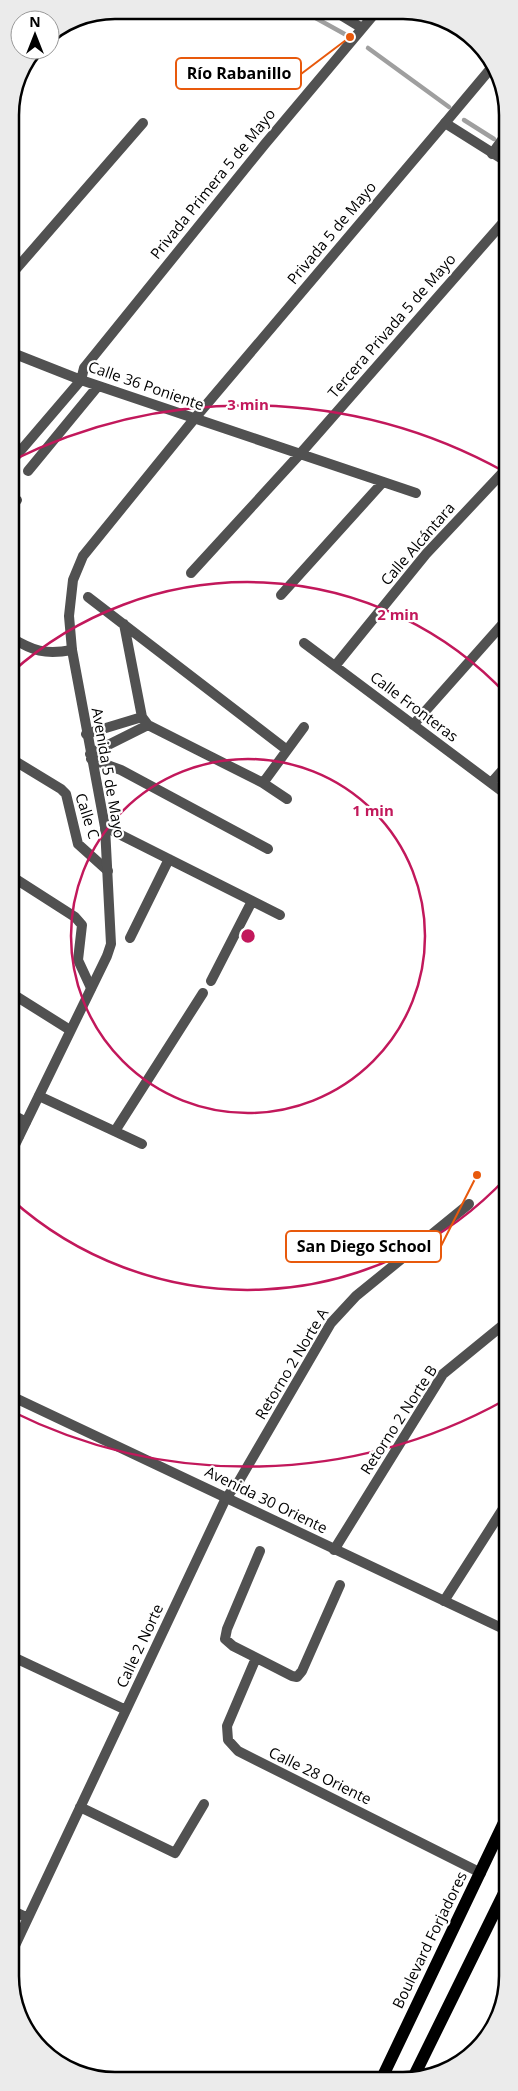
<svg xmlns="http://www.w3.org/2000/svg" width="518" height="2091" font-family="'Open Sans',sans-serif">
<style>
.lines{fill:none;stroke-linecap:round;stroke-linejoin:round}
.stream{stroke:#9f9f9f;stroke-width:4.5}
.minor{stroke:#515151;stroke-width:10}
.tertiary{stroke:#515151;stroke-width:10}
.primary{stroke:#000;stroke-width:12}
.ring{fill:none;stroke:#c2185b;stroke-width:2.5}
.labels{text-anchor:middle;stroke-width:4.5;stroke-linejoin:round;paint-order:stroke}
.street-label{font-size:15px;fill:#000;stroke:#fff}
.rim{fill:none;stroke:#000;stroke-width:2.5}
.centre{fill:#c2185b;stroke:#fff;stroke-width:2.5}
.ring-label{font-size:15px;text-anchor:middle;font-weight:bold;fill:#c2185b;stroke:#fff;stroke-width:4.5;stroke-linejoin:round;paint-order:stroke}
.leader{fill:none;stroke:#e8590c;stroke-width:2}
.callout-dot{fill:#e8590c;stroke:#fff;stroke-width:2}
.callout{fill:#fff;stroke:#e8590c;stroke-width:2}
.callout-label{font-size:16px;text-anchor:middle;font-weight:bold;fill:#000}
</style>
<rect width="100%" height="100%" fill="#fff"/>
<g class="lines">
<path class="stream" d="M 303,11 L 350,37
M 368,48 L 449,107
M 464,120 L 494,139"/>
<path class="minor" d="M 334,11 L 362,28
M 445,123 L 492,67
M 492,154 L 507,133
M 10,276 L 143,123
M 10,352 L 81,380 L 416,493
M 10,463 L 81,380 L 84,368 L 265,144 L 376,12
M 28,471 L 98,386
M 10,510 L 17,500
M 191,573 L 300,454 L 507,218
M 281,595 L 383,482
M 88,597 L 287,750
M 124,624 L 142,717 L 148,725 L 263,783 L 287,799
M 10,637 C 33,651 45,655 72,650
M 304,643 L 507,795
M 335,666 L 426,554 L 507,468
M 413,725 L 507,619
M 86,734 L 142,717
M 90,754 L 148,725
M 10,758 L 61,789 L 66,794 L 78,844 L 108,871
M 91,759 L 121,770 L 268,849
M 263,783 L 304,727
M 491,783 L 507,765
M 105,827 L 280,915
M 11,876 L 75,917 L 82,925 L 78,960 L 91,988
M 130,938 L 169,859
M 211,981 L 252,901
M 11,993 L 70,1030
M 39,1096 L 142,1144
M 11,1114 L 26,1122
M 11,1131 L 19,1136
M 115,1131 L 203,993
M 334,1550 L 443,1374 L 508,1321
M 260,1551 L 227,1629 L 225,1639 L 233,1646 L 292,1676 L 297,1677 L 302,1671 L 340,1585
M 444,1601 L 508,1501
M 11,1656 L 126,1710
M 256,1658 L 227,1726 L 228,1740 L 238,1751 L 481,1873
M 80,1807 L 175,1853 L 204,1804
M 11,1910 L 28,1918
M 11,1954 L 226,1498 L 239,1481 L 331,1323 L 356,1296 L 469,1204"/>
<path class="tertiary" d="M 11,1153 L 107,956 L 111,944 L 105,827 L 72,650 L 69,616 L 73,580 L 83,556 L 195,418 L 445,123 L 507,162
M 11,1396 L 508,1631"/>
<path class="primary" d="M 381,2080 L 508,1814
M 412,2080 L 508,1885"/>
</g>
<g class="ring">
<circle cx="248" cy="936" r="177"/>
<path d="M507 1177A354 354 0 0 1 11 1199M11 673A354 354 0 0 1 507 695"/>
<path d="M505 1400A531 531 0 0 1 11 1411M11 461A531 531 0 0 1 505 472"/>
</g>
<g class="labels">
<g class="street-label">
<text transform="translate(213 184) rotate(-51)" y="5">Privada Primera 5 de Mayo</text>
<text transform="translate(332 233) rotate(-50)" y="5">Privada 5 de Mayo</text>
<text transform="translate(392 326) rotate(-49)" y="5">Tercera Privada 5 de Mayo</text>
<text transform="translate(146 386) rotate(19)" y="5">Calle 36 Poniente</text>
<text transform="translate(418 544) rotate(-49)" y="5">Calle Alcántara</text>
<text transform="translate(414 707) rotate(37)" y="5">Calle Fronteras</text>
<text transform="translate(108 773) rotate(80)" y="5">Avenida 5 de Mayo</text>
<text transform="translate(87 816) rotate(72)" y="5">Calle C</text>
<text transform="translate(292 1364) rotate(-59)" y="5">Retorno 2 Norte A</text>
<text transform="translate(399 1420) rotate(-57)" y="5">Retorno 2 Norte B</text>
<text transform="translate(266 1500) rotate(26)" y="5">Avenida 30 Oriente</text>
<text transform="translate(140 1646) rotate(-65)" y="5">Calle 2 Norte</text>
<text transform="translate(320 1776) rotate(26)" y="5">Calle 28 Oriente</text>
<text transform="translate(430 1940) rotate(-64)" y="5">Boulevard Forjadores</text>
</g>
</g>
<path d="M0 0H518V2091H0ZM115 19H403A96 96 0 0 1 499 115V1976A96 96 0 0 1 403 2072H115A96 96 0 0 1 19 1976V115A96 96 0 0 1 115 19Z" fill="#ebebeb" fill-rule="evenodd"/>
<path class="rim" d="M115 19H403A96 96 0 0 1 499 115V1976A96 96 0 0 1 403 2072H115A96 96 0 0 1 19 1976V115A96 96 0 0 1 115 19Z"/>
<circle cx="248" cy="936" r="8" class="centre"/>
<g class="ring-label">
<text x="248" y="410">3 min</text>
<text x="398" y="620">2 min</text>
<text x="373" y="816">1 min</text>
</g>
<path class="leader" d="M350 37L301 74M477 1175L441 1246"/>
<g class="callout-dot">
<circle cx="350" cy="37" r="5"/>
<circle cx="477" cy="1175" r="5"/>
</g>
<g class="callout">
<rect x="176" y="58" width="125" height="31" rx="5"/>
<rect x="286" y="1231" width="155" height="31" rx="5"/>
</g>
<g class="callout-label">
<text x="239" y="79">Río Rabanillo</text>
<text x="364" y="1252">San Diego School</text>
</g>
<g transform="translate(35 35)"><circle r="24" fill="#ffffff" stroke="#999999"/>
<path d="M0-4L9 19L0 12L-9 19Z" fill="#000000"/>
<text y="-8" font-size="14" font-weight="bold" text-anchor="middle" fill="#000000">N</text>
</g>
</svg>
